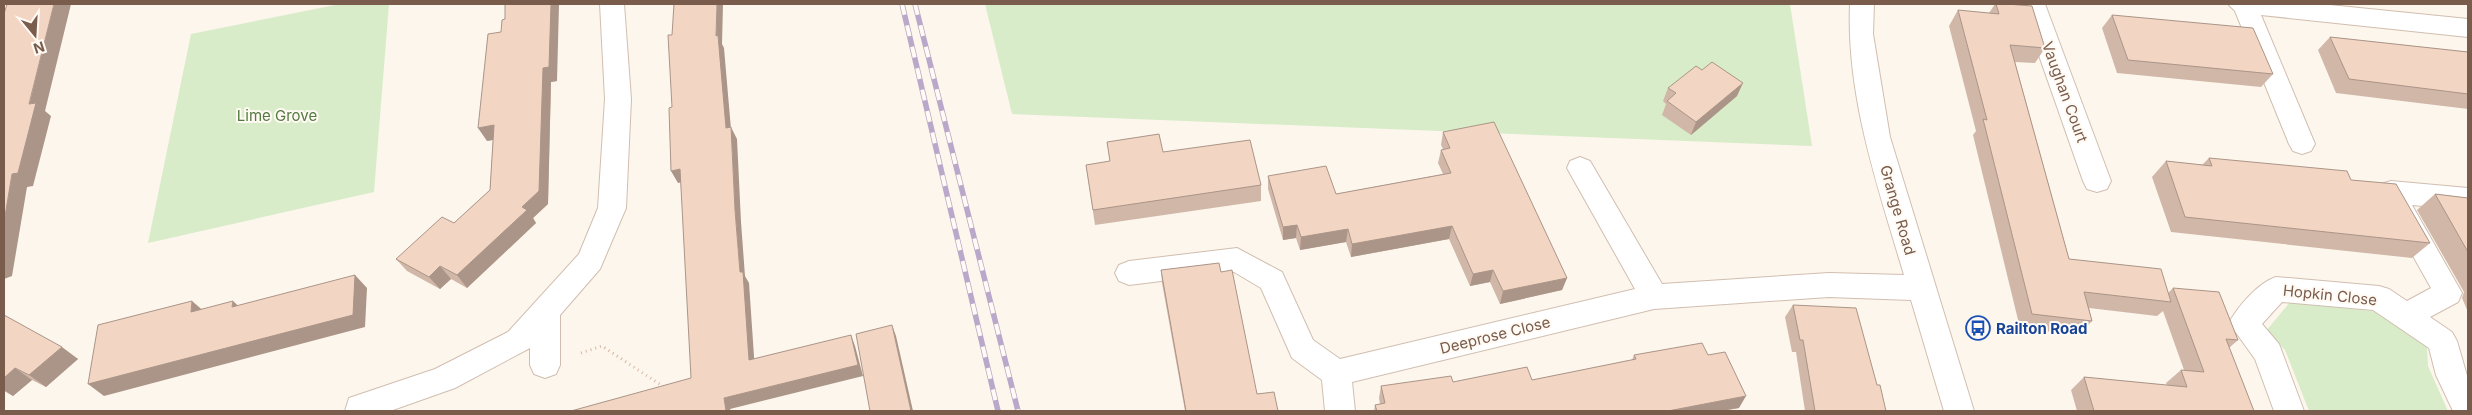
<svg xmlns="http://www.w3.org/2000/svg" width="2472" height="415" viewBox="0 0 2472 415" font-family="Inter,sans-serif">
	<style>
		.green { fill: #d8ecc9 }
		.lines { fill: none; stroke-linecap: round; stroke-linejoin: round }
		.minor-casing { stroke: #d1beb0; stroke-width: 2 }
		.path { stroke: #d9b8a5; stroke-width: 3; stroke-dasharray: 1 4; stroke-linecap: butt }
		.minor { fill: #fff; fill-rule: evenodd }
		.rail-casing { stroke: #b9a8c9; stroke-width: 5.5 }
		.rail { stroke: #fffaf3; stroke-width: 4; stroke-dasharray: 11; stroke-linecap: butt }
		.wall { fill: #d1b7a8 }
		.shaded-wall { fill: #aa9588 }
		.building { fill: #f3d5c3; stroke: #aa9588 }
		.labels { text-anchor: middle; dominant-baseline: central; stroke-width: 4; stroke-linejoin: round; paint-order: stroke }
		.street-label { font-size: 15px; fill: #7a5c4d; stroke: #fffaf3 }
		.park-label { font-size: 15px; fill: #537a41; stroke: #fffaf3 }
		.transit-label { font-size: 15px; font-weight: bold; fill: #164399; stroke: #fffaf3; text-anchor: start }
	</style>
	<rect width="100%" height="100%" fill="#fdf6ec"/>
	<path class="green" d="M340,4H389L374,192L148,243L191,34Z
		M985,4H1790L1812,146L1012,114Z
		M2290,302L2380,312L2427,347L2428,366L2448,411H2309L2285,350L2266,331Z"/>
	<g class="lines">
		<g class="minor-casing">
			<path id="minor" d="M600,4H624L631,99L626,208L600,269L560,315V365L556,374L545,378L534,374L530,365V348L455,388L390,411H345L349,398L435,369L508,332L579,254L598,208L605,99Z
				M1850,4H1874L1873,34L1890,137L1974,411H1944L1911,300L1829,297L1654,309L1352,382L1355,411H1325L1322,380L1292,358L1261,288L1234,272L1129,285L1119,281L1115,273L1119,265L1129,261L1237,248L1282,272L1313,340L1340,359L1635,289L1567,168L1570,161L1580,157L1590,161L1662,284L1829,273L1904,275C1878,187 1846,97 1850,4Z
				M2021,4H2045L2111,181L2107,189L2097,192L2087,189L2083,181Z
				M2228,4H2320L2468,19V37L2261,15L2315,144L2311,151L2302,154L2293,151L2289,144L2235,11Z
				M2391,181L2468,188V210L2412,205L2462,293L2458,302L2430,317L2452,332L2457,341L2468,379V411H2453L2436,375L2429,348L2373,310L2282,302L2262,324L2279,344L2304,411H2274L2255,359L2229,323C2238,306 2258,283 2276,277L2379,286L2389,289L2407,301L2431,288L2377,192L2381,184Z"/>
		</g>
		<path class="path" d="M581,353L602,346L664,387"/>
		<use href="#minor" class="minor"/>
		<g class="rail-casing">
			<path id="rail" d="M902,4L998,411
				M915,4L1018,411"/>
		</g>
		<use href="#rail" class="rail"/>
	</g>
	<path class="wall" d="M1995,4H2007L2045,48L2035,63L2015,62L2069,259L2168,293L2173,288L2238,340L2229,348L2254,411H2077L2071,390L2084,377L2167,385L2166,383L2181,370H2184L2163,311L2157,316L2089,308L2092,321L2079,335L2020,328L1973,135L1976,131L1949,26L1958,10L1989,13Z
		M2112,15L2273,74L2261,87L2117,73L2102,28Z
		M501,32L557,81L551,82L548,204L533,218L536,223L467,288L451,279L440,289L407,271L396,259L454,223L490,190L493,140L487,141Z
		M2330,37L2468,52V109L2336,93L2318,50Z
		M1668,88L1737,96L1691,135L1662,115L1666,104L1663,101Z
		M1443,132L1567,278L1562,290L1500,304L1490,282L1470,286L1449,239L1351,257L1346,242L1300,250L1296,238L1283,240L1268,189V176L1336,194L1443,174L1438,163L1441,150L1443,149L1441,145Z
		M1107,142L1163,152L1261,185V201L1095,225L1086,165L1110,162Z
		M2209,158L2351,180L2430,243L2412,258L2171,232L2152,177L2166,161L2202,165Z
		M2435,194L2468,198V312L2462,298L2464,292L2417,210Z
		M1161,270L1221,272L1257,394L1278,411H1185L1162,283Z
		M1793,305L1877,385L1886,411H1805L1796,352H1792L1785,317Z
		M4,315L78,359L46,387L32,380L13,396L4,391Z
		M1634,355H1708L1739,408L1721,411H1374L1375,405L1380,404L1379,398L1381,386L1453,382L1532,380L1632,360Z"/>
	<path class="shaded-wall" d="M54,4H71L45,111L51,116L33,186L27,187L12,276L4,279V222L12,174Z
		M551,4H559L557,81L551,82L548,204L533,218L536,223L467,288L457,275L522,207L543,68Z
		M717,4H723L722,44L724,48L732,141L726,128L716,36Z
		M1743,83L1737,96L1691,135L1696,122Z
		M494,125L503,138L487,141L478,128Z
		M731,127L737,139L741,222L745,276L749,283L755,371L749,360L740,272L735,210Z
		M680,169L687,181L678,183L671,171Z
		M1297,225L1296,238L1283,240V227Z
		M1452,226L1449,239L1351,257L1352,244Z
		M1348,229L1346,242L1300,250L1301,237Z
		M440,266L451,279L440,289L429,277Z
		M1493,270L1490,282L1470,286L1473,274Z
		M355,275L367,288L365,327L104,396L88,384Z
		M1567,278L1562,290L1500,304L1503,291Z
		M192,301L206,313L191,312Z
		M233,301L246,313L232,307Z
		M892,325L896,336L913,411H911Z
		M851,335L855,346L863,376L730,409L731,411H726L724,398Z
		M62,347L78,359L46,387L29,375Z
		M15,368L32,380L13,396L4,390V378Z
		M1746,396L1739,408L1721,411H1668Z"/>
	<path class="building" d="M7,4H54L29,104L36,103L18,173L12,174L4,222V14Z
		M505,4H551L549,67L543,68L539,191L522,207L527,210L457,275L440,266L429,277L396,259L442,217L454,223L490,190L494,125L478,128L488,34L501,32L502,20L505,19Z
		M674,4H717L716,36L718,35L726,128L731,127L735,210L740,272H743L749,360L851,335L858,365L724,398L726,411H571L691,378L680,169L671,171L669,108L672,107L668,35H672Z
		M1996,4H2007L2032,6L2045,48L2010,45L2069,259L2161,269L2171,302L2084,292L2092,321L2032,314L1983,119L1987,120L1958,10L1999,14Z
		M2112,15L2253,28L2273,74L2128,60Z
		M2330,37L2468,52V94L2349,79Z
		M1712,62L1743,83L1696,122L1667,101L1676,93L1668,88L1696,66L1702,70Z
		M1494,122L1567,278L1503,291L1493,270L1473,274L1452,226L1352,244L1348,229L1301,237L1297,225L1283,227L1268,176L1326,166L1336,194L1451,173L1441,150L1450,148L1443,132Z
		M1159,134L1163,152L1250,140L1261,185L1093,210L1086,165L1110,161L1107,142Z
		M2209,158L2347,171L2351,180L2396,184L2430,243L2185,217L2166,161L2212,166Z
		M2435,194L2468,198V252Z
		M1219,263L1221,272L1232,270L1257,394L1274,392L1278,411H1186L1161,270Z
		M355,275L353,315L88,384L98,325L192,301L191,312L233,301L232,307Z
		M2173,288L2219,292L2238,340L2226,339L2254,411H2094L2084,377L2187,387L2181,370L2204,372Z
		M1793,305L1856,308L1877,385H1880L1886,411H1815L1803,340H1800Z
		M4,315L62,347L29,375L15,368L4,378Z
		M892,325L911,411H870L856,334Z
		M1702,343L1708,355L1725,352L1746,396L1668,411H1377L1375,405L1385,403L1381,386L1451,376L1453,382L1527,367L1532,380L1636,359L1634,355Z"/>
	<defs>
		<g id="bus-ring" transform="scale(1.25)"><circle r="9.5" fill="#fffaf3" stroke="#1a4fb4" stroke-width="1.5"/><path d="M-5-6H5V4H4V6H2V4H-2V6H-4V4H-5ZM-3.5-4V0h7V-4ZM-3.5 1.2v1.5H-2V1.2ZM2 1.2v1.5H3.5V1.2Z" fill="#1a4fb4"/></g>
	</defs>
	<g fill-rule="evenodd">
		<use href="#bus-ring" x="1978" y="328"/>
	</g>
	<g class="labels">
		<g class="street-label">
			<text transform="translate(2065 92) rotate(70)">Vaughan Court</text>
			<text transform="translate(1898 210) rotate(74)">Grange Road</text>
			<text transform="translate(2330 295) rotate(6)">Hopkin Close</text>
			<text transform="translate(1495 335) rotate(-14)">Deeprose Close</text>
		</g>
		<g class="park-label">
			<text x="277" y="115">Lime Grove</text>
		</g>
		<g class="transit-label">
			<text x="1996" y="328">Railton Road</text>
		</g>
	</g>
	<rect width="2472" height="415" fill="none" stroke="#7a5c4d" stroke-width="10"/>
	<g transform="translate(35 35) rotate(162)" stroke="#fffaf3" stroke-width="4" paint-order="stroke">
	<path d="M0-4L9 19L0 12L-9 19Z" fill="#7a5c4d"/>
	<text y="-8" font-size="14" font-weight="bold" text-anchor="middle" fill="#7a5c4d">N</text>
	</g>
</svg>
